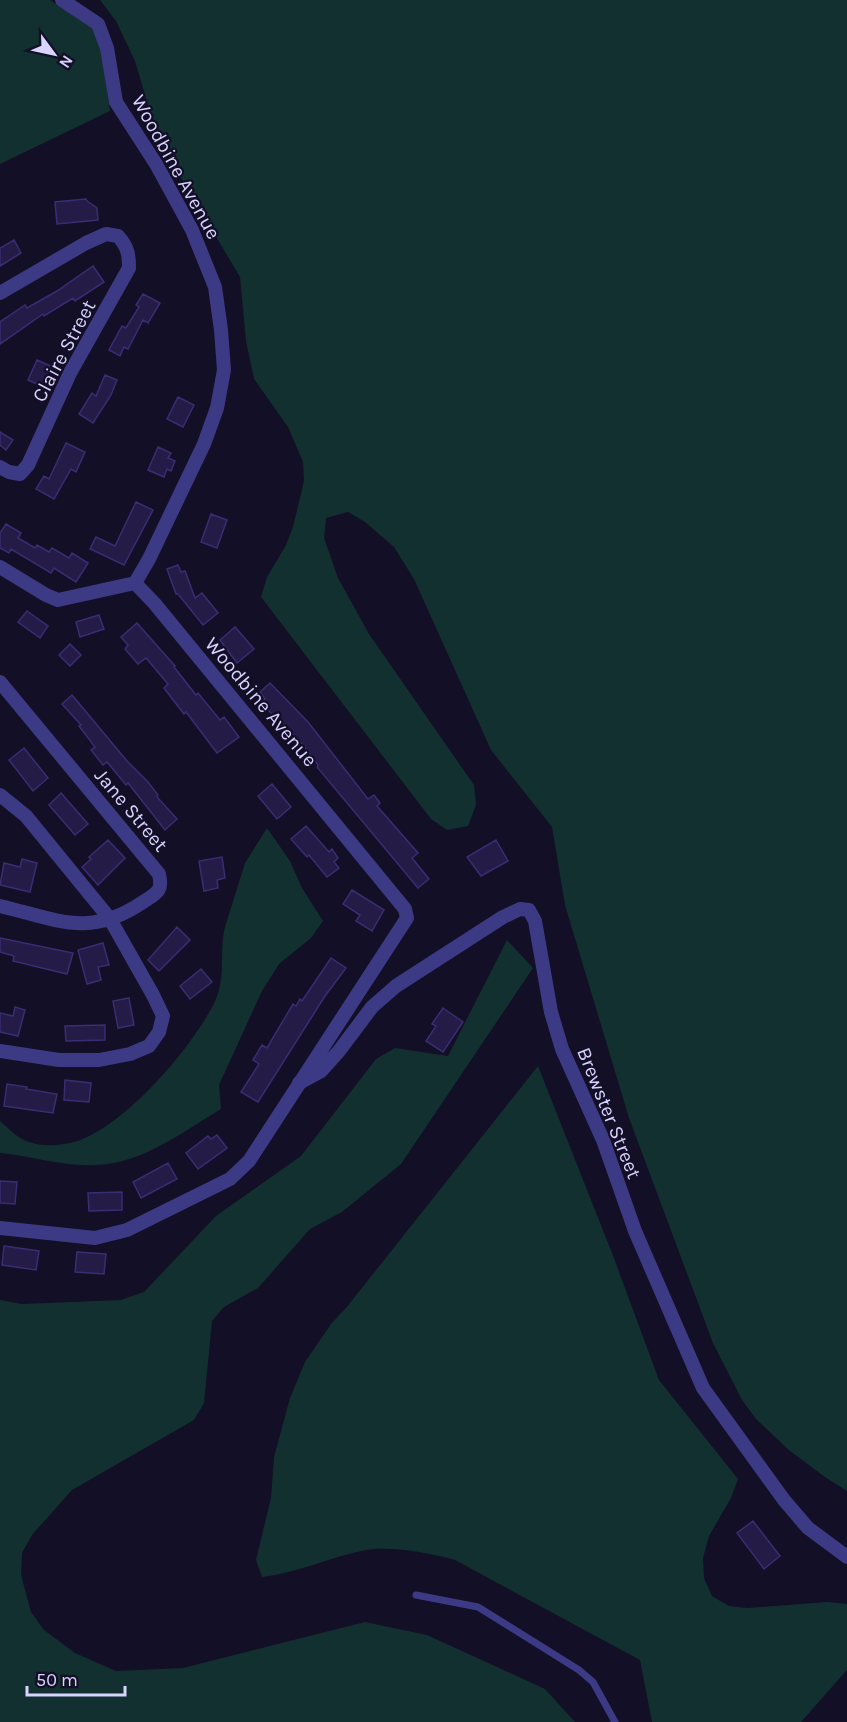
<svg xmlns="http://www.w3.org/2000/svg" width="847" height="1722" viewBox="0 0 847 1722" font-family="Karla,sans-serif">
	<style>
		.green { fill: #12302f }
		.building { fill: #241b47; stroke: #3b2d73; stroke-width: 1.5 }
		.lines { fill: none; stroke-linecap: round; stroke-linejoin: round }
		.service { stroke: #3d3a85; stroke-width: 7 }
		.minor { stroke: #3d3a85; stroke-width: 14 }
		.labels { text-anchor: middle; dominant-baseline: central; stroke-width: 4.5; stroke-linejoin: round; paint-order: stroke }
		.street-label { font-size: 20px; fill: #d9d4ff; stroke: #130f26 }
	</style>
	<rect width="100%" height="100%" fill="#130f26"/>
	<path class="green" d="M0,0H50L93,28L99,43L103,59L110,111L0,164Z
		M100,0H847V1491L825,1477L790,1451L756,1419L742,1400L713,1343L629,1118L565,905L552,827L491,750L414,579L394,547L365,522L348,512L326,518L324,538L338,578L369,634L474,785L476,805L468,826L447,830L431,819L261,597L267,577L286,545L293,527L304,481L303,462L288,427L254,379L246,341L240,277L158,139L135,61L116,21Z
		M267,828L290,861L302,888L323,921L311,938L279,964L262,991L219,1085L221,1109C183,1132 141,1164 96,1165C64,1167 32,1156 0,1153V1121C9,1129 17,1138 29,1142C47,1148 71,1145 87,1137C132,1117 196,1043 216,999C226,976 219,950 225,927L245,863Z
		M507,940L533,968L401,1164L342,1212L310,1229L258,1288L224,1307L212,1321L204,1403L194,1420L72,1490L32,1535L22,1553L21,1575L31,1612L44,1630L75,1653L116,1671L183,1668L365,1622L427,1635L545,1689L575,1722H0V1300L22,1304L121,1300L144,1292L216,1216L301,1156L376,1059L395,1048L448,1056Z
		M538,1066L612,1253L659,1380L738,1479L731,1498L709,1536L703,1558L704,1578L712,1596L729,1606L747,1608L827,1602L847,1604V1670L801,1722H652L640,1660L455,1560C429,1553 393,1546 366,1550C330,1557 298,1573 262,1577L256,1560L271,1498L274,1457L290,1398L305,1362L331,1324L346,1308Z"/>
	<path class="building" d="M86,199L87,201L97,208L98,220L57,224L55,202Z
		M14,240L21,253L0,266V248Z
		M93,266L104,282L75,301L73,298L44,316L43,314L0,344V322L25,305L27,308L57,291Z
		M143,294L160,303L148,323L143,320L128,349L124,347L120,356L109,350L122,326L126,328L139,307L136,305Z
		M37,360L53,367L44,387L28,380Z
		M105,375L117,380L111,395L93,423L79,414L92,393L96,396Z
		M178,397L194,405L183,427L167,419Z
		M0,432L13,440L6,450L0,445Z
		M66,443L85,452L76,472L71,469L54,499L36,489L44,476L49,479Z
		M158,447L171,453L168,458L175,461L171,471L167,469L164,477L148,470Z
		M136,502L153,510L124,565L90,549L96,537L115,546Z
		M211,514L227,520L217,548L201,542Z
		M6,524L21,533L18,538L35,548L37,545L49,552L52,548L69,558L72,553L88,563L76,582L54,568L51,573L11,549L9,553L0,548V533Z
		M178,565L181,572L185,571L195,598L202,593L218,613L203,625L178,594H176L167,569Z
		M27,611L48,626L40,638L18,622Z
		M99,615L104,629L80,637L76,622Z
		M137,623L175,666L174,667L196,695L198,693L220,720L224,717L239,737L217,753L186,712L184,714L164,688L168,684L146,658L138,664L125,649L128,645L121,637Z
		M235,627L254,649L237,663L220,640Z
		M70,644L81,655L70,666L59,655Z
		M270,683L308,722L368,799L374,795L380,803L377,806L418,853L412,858L429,879L418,888L317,767L318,765L307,750L289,729L288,730L274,714L273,715L261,703L265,699L260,692Z
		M72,695L127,761L148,782L158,795L157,797L177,819L165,830L128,783L126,785L107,762L103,765L91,750L95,747L79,726L81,725L62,704Z
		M24,748L48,778L33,791L9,760Z
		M272,784L291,807L277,819L258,796Z
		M61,793L88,824L75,835L49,805Z
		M306,826L329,852L332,849L338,858L334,862L339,868L327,877L309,855L307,857L291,839Z
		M108,840L125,858L98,885L82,867L91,859L89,857Z
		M496,840L508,861L481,876L467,857Z
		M222,857L225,878L217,880L218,888L204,891L199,861Z
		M22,859L37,863L30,892L0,885L4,863L20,867Z
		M352,890L384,910L372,931L356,921L360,915L343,904Z
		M177,927L190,940L159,971L148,960Z
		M0,938L73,953L67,974L13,961L14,956L0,952Z
		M103,943L109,965L98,967L101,980L87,984L78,950Z
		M331,958L346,968L325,996L258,1102L241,1092L259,1064L253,1060L262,1045L267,1048L293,1004L296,1006L300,999L302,1001Z
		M201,969L212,982L190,999L180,986Z
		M129,998L134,1025L118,1028L113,1001Z
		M15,1007L25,1010L18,1036L0,1032V1013L13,1016Z
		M443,1008L463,1022L443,1052L426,1041L436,1026L432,1024Z
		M105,1025V1040L66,1041L65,1026Z
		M65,1080L91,1083L89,1102L64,1100Z
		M7,1084L27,1087L26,1089L57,1094L53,1113L4,1106Z
		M217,1135L227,1148L198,1169L186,1153L208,1136L211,1139Z
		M168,1163L177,1179L141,1198L133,1182Z
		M0,1181L17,1182L15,1204L0,1203Z
		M122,1192V1210L89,1211L88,1193Z
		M4,1246L39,1251L36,1270L2,1265Z
		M77,1252L106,1254L104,1274L75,1272Z
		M753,1521L780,1556L764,1569L737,1533Z"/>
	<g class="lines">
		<path class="service" d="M416,1595L478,1607L579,1670L593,1682L615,1722"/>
		<path class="minor" d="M62,0L98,24L107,48L116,102L156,164L192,230L215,287L221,330L224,370L217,408L204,444L149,559L135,583
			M0,293L86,243L106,234L118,236C128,247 129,255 129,268L70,373L28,465L20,474L9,472L0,467
			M0,567L46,595L58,600L135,583
			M0,682L159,874C163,891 157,893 143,902C89,939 56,919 0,906
			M0,795L26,816L110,919L153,995L163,1016L159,1032L149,1046L130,1054L99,1060H59L0,1051
			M299,1083L321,1071L339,1051L372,1007L396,986L503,917L520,909L529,910L535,921L551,1012L562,1049L603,1140L635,1231L703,1388L784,1500L808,1528L847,1557
			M0,1228L95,1238L127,1230L230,1179L249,1161L407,918L405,909L155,604L135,583"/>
	</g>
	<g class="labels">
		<g class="street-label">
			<text transform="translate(176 167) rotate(61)">Woodbine Avenue</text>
			<text transform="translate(64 351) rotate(-62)">Claire Street</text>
			<text transform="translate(261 702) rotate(50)">Woodbine Avenue</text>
			<text transform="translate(131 810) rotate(50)">Jane Street</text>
			<text transform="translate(609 1113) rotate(68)">Brewster Street</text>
		</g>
	</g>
	<g transform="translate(54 54) rotate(123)" stroke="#130f26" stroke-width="4.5" paint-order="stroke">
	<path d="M0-4.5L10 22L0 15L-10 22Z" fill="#d9d4ff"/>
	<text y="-9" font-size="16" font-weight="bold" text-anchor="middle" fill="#d9d4ff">N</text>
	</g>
	<path d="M27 1686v9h98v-9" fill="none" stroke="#d9d4ff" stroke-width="3"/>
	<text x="36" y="1686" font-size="18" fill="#d9d4ff" stroke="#130f26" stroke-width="4.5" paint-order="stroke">50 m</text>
</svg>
